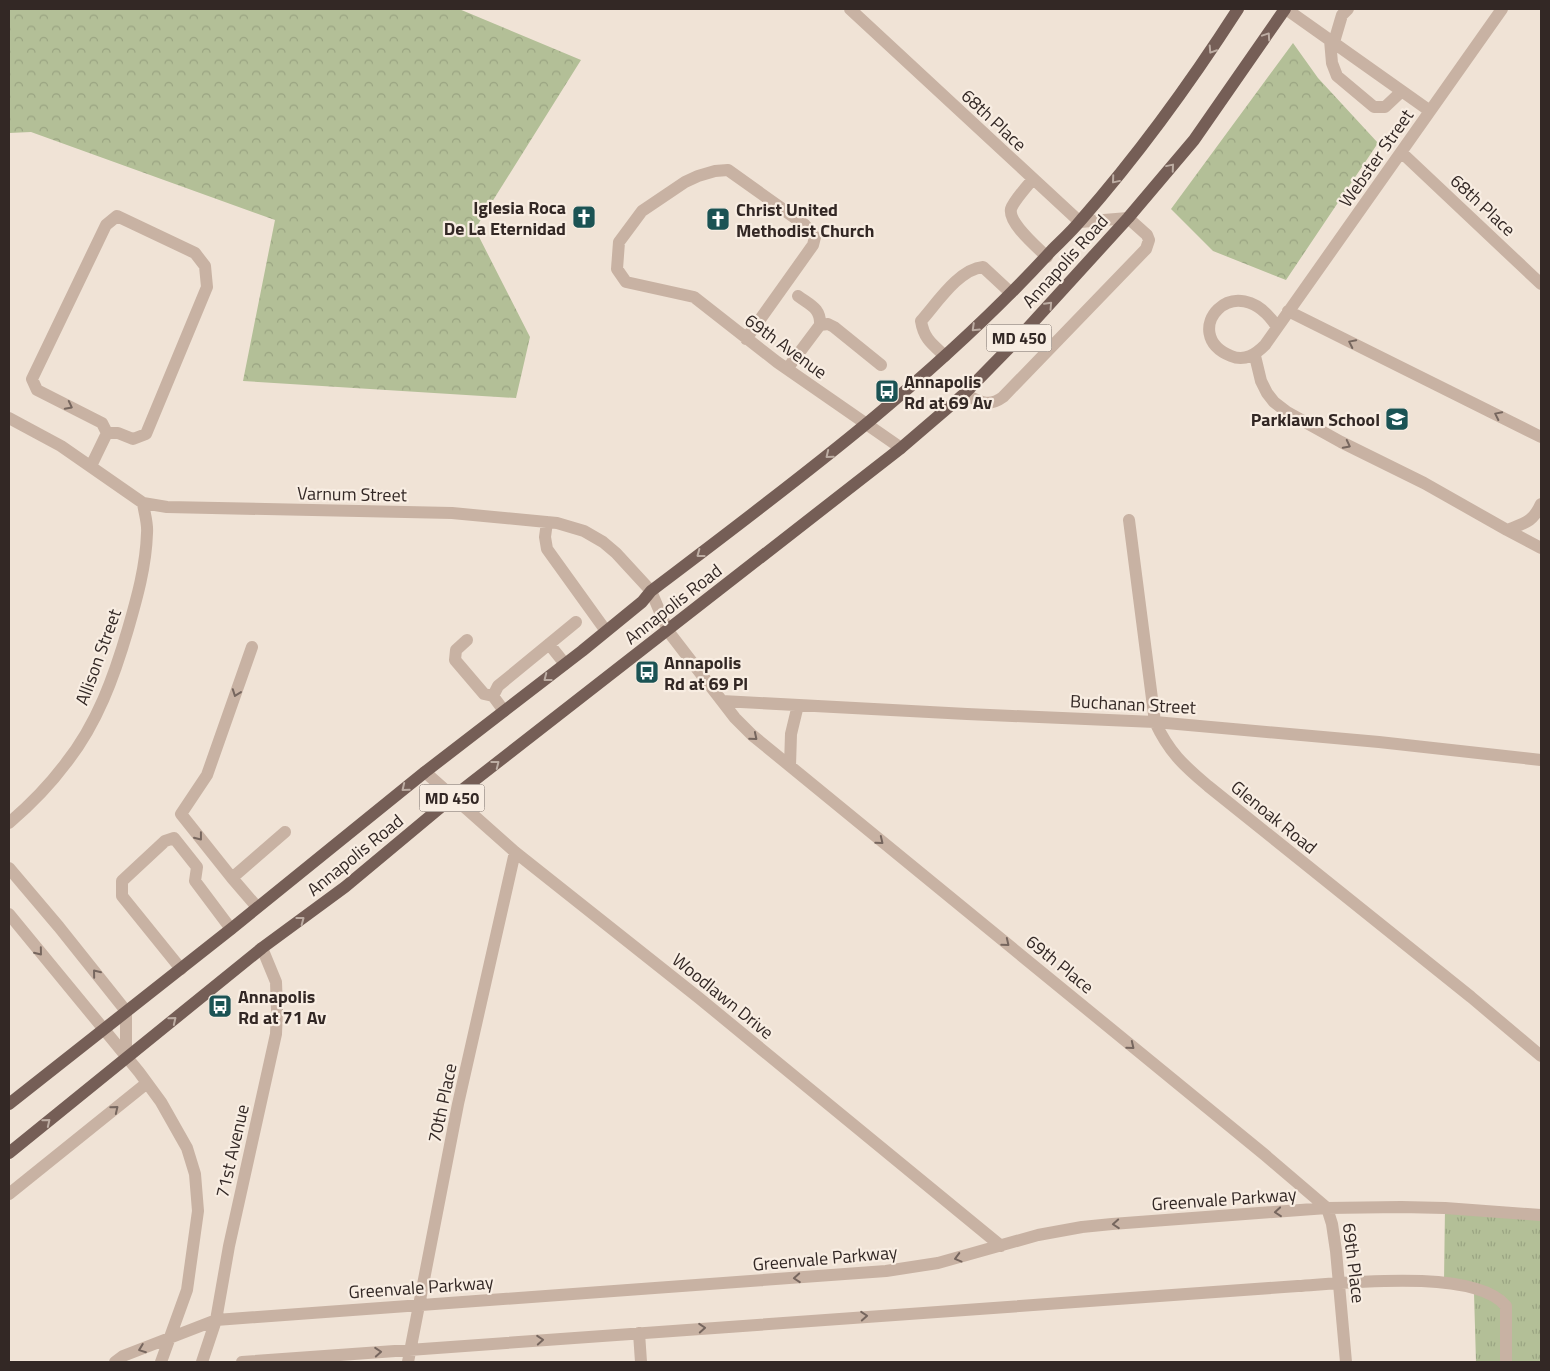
<svg xmlns="http://www.w3.org/2000/svg" width="1550" height="1371" viewBox="0 0 1550 1371" font-family="'Titillium Web',sans-serif">
	<style>
		.grass { fill: url(#grass-tufts) }
		.forest { fill: url(#forest-crowns) }
		.lines { fill: none; stroke-linecap: round; stroke-linejoin: round }
		.minor { stroke: #c8b2a3; stroke-width: 12 }
		.major { stroke: #755e56; stroke-width: 12 }
		.oneway { stroke: #bdada3 }
		.oneway2 { stroke: #76665e }
		.labels { text-anchor: middle; dominant-baseline: central; stroke-width: 4.5; stroke-linejoin: round; paint-order: stroke }
		.shield { fill: #f8ede2; stroke: #6e635e; stroke-width: 1 }
		.shield-label { font-size: 16px; font-weight: bold; fill: #332825 }
		.street-label { font-size: 18px; fill: #332825; stroke: #f8ede2 }
		.poi-label { font-size: 18px; font-weight: bold; fill: #332825; stroke: #f8ede2; text-anchor: start }
	</style>
	<defs>
		<pattern id="grass-tufts" width="24" height="20" patternUnits="userSpaceOnUse" patternTransform="scale(1.25)"><rect width="24" height="20" fill="#b3bf97"/><path d="M3 7l-1-3M5 7V3M7 7l1-3M15 17l-1-3M17 17v-4M19 17l1-3" fill="none" stroke="#9aa482"/></pattern>
		<pattern id="forest-crowns" width="20" height="18" patternUnits="userSpaceOnUse" patternTransform="scale(1.25)"><rect width="20" height="18" fill="#b3bf97"/><path d="M2 6a3 3 0 1 1 6 0M12 15a3 3 0 1 1 6 0" fill="none" stroke="#9aa482"/></pattern>
	</defs>
	<rect width="100%" height="100%" fill="#f0e3d6"/>
	<path class="grass" d="M1445,1208L1541,1215V1362H1476L1474,1293L1444,1282Z"/>
	<path class="forest" d="M9,9H459L581,60L475,229L530,337L516,398L243,381L275,220L31,132L9,133Z
		M1293,43L1318,78L1378,143L1286,280L1213,251L1171,209Z"/>
	<g class="lines">
		<path class="minor" d="M850,9L1080,222L1128,218L1147,235L1149,240L1146,249L1003,397C988,408 979,401 964,394
			M1286,9L1430,111
			M1330,40L1332,63L1337,76L1374,107H1385L1402,91
			M1334,42L1342,15L1348,9
			M1401,152L1541,284
			M1033,179C1027,186 1013,202 1011,209C1008,223 1037,247 1047,257
			M798,296C810,305 821,308 820,325
			M1288,311L1541,437
			M1277,327C1235,263 1177,334 1231,356C1245,362 1256,354 1265,345L1502,9
			M746,339L813,245L815,237L805,225L728,170L715,171L698,176L685,182L642,211L619,242L617,269L626,282L694,297L777,362L901,448
			M945,356C932,344 924,339 921,321C937,303 959,269 983,267L1011,293
			M1255,356L1261,381L1267,393L1274,402L1287,412L1341,442L1424,483L1507,530C1525,523 1533,522 1541,504
			M787,369L820,325L828,324L834,327L881,365
			M9,418L61,446L143,503L167,507L452,513L557,523L584,531L603,542L616,553L651,591L668,631L735,718L752,735L1265,1155L1327,1208L1332,1224L1336,1251L1346,1362
			M91,466L107,433H118L133,439L146,434L207,287L205,266L195,253L117,216L106,225L32,379L37,390L102,423L107,433
			M1129,520L1155,722C1169,752 1183,765 1208,786L1471,997L1541,1056
			M547,522L545,537L547,549L606,631
			M1507,530L1541,548
			M467,640L456,650L455,660L484,694L493,696
			M549,644L565,664
			M252,647L207,775L181,814L232,878L257,907
			M722,701L967,714L1155,722L1379,742L1541,760
			M504,711L493,696L498,686L576,622
			M790,766L791,734L798,705
			M425,772L515,852L699,998L1001,1246
			M9,823C30,805 49,786 66,763C97,724 114,677 128,629C137,598 146,566 147,533C148,523 144,512 143,503
			M9,868L59,927L126,1011V1057
			M232,878L285,832
			M9,914L139,1072L161,1102L187,1148L195,1174L198,1211L187,1290L161,1362
			M181,969L122,896V881L165,841L174,838L197,867L195,881L231,929
			M9,1194L147,1083
			M639,1333L641,1362
			M115,1362L123,1356L216,1320L886,1271L938,1263L1038,1235L1082,1227L1112,1224L1327,1208L1401,1207L1445,1208L1541,1215
			M202,1362L216,1320L229,1246L276,1034L277,1010L276,982L262,948
			M242,1362L1298,1286C1345,1283 1475,1268 1506,1306V1362
			M408,1362L458,1104L515,852"/>
		<path class="major" d="M9,1104L231,929L425,772L582,651L642,602L651,591C791,485 933,380 1052,250C1062,240 1072,231 1081,220C1139,154 1191,82 1238,9
			M9,1153L262,948L345,887L453,797L901,448L964,394L1015,342L1128,218L1194,140L1285,9"/>
	</g>
	<defs><path id="oneway-chevron" d="M-2-3.5L2.5 0L-2 3.5" fill="none" stroke-width="1.6" stroke-linecap="round" stroke-linejoin="round" transform="scale(1.25)"/></defs>
	<g class="oneway">
		<use href="#oneway-chevron" transform="translate(1267 36) rotate(-56)"/>
		<use href="#oneway-chevron" transform="translate(1212 50) rotate(123)"/>
		<use href="#oneway-chevron" transform="translate(1171 167) rotate(-50)"/>
		<use href="#oneway-chevron" transform="translate(1115 180) rotate(130)"/>
		<use href="#oneway-chevron" transform="translate(1049 305) rotate(-47)"/>
		<use href="#oneway-chevron" transform="translate(975 328) rotate(136)"/>
		<use href="#oneway-chevron" transform="translate(829 455) rotate(141)"/>
		<use href="#oneway-chevron" transform="translate(700 554) rotate(143)"/>
		<use href="#oneway-chevron" transform="translate(547 678) rotate(142)"/>
		<use href="#oneway-chevron" transform="translate(496 764) rotate(-38)"/>
		<use href="#oneway-chevron" transform="translate(405 788) rotate(141)"/>
		<use href="#oneway-chevron" transform="translate(301 920) rotate(-37)"/>
		<use href="#oneway-chevron" transform="translate(173 1020) rotate(-39)"/>
		<use href="#oneway-chevron" transform="translate(47 1122) rotate(-39)"/>
	</g>
	<g class="oneway2">
		<use href="#oneway-chevron" transform="translate(1352 343) rotate(-154)"/>
		<use href="#oneway-chevron" transform="translate(69 406) rotate(27)"/>
		<use href="#oneway-chevron" transform="translate(1498 415) rotate(-154)"/>
		<use href="#oneway-chevron" transform="translate(1347 445) rotate(27)"/>
		<use href="#oneway-chevron" transform="translate(236 693) rotate(110)"/>
		<use href="#oneway-chevron" transform="translate(754 737) rotate(40)"/>
		<use href="#oneway-chevron" transform="translate(199 837) rotate(52)"/>
		<use href="#oneway-chevron" transform="translate(880 841) rotate(39)"/>
		<use href="#oneway-chevron" transform="translate(1006 943) rotate(39)"/>
		<use href="#oneway-chevron" transform="translate(39 952) rotate(51)"/>
		<use href="#oneway-chevron" transform="translate(96 973) rotate(-129)"/>
		<use href="#oneway-chevron" transform="translate(1131 1046) rotate(39)"/>
		<use href="#oneway-chevron" transform="translate(115 1109) rotate(-39)"/>
		<use href="#oneway-chevron" transform="translate(1278 1212) rotate(175)"/>
		<use href="#oneway-chevron" transform="translate(1116 1224) rotate(176)"/>
		<use href="#oneway-chevron" transform="translate(958 1258) rotate(165)"/>
		<use href="#oneway-chevron" transform="translate(797 1278) rotate(176)"/>
		<use href="#oneway-chevron" transform="translate(864 1316) rotate(-4)"/>
		<use href="#oneway-chevron" transform="translate(702 1328) rotate(-4)"/>
		<use href="#oneway-chevron" transform="translate(540 1340) rotate(-4)"/>
		<use href="#oneway-chevron" transform="translate(142 1349) rotate(159)"/>
		<use href="#oneway-chevron" transform="translate(378 1352) rotate(-4)"/>
	</g>
	<defs>
		<g id="church-square" transform="scale(1.25)"><rect x="-9" y="-9" width="18" height="18" rx="4" fill="#1b5354" stroke="#f8ede2"/><path d="M-1.2-6h2.4v3.5h3.3v2.4h-3.3V6h-2.4V-.1h-3.3v-2.4h3.3Z" fill="#fff"/></g>
		<g id="bus-square" transform="scale(1.25)"><rect x="-9" y="-9" width="18" height="18" rx="4" fill="#1b5354" stroke="#f8ede2"/><path d="M-5-6H5V4H4V6H2V4H-2V6H-4V4H-5ZM-3.5-4V0h7V-4ZM-3.5 1.2v1.5H-2V1.2ZM2 1.2v1.5H3.5V1.2Z" fill="#fff"/></g>
		<g id="school-square" transform="scale(1.25)"><rect x="-9" y="-9" width="18" height="18" rx="4" fill="#1b5354" stroke="#f8ede2"/><path d="M0-5L7-2L0 1L-7-2ZM-4 1L0 2.5L4 1V4Q0 6-4 4Z" fill="#fff"/></g>
	</defs>
	<g fill-rule="evenodd">
		<use href="#church-square" x="584" y="217"/>
		<use href="#church-square" x="718" y="219"/>
		<use href="#bus-square" x="887" y="391"/>
		<use href="#school-square" x="1397" y="419"/>
		<use href="#bus-square" x="647" y="672"/>
		<use href="#bus-square" x="220" y="1006"/>
	</g>
	<g class="labels">
		<g class="shield">
			<rect x="986.5" y="324.5" width="65" height="27" rx="4"/>
			<rect x="419.5" y="784.5" width="65" height="27" rx="4"/>
		</g>
		<g class="shield-label">
			<text x="1019" y="338">MD 450</text>
			<text x="452" y="798">MD 450</text>
		</g>
		<g class="street-label">
			<text transform="translate(994 120) rotate(43)">68th Place</text>
			<text transform="translate(1376 158) rotate(-55)">Webster Street</text>
			<text transform="translate(1483 205) rotate(43)">68th Place</text>
			<text transform="translate(1065 261) rotate(-48)">Annapolis Road</text>
			<text transform="translate(786 346) rotate(36)">69th Avenue</text>
			<text transform="translate(352 494) rotate(1)">Varnum Street</text>
			<text transform="translate(673 604) rotate(-38)">Annapolis Road</text>
			<text transform="translate(98 657) rotate(-70)">Allison Street</text>
			<text transform="translate(1133 704) rotate(3)">Buchanan Street</text>
			<text transform="translate(1274 817) rotate(39)">Glenoak Road</text>
			<text transform="translate(355 855) rotate(-39)">Annapolis Road</text>
			<text transform="translate(1060 964) rotate(39)">69th Place</text>
			<text transform="translate(723 996) rotate(39)">Woodlawn Drive</text>
			<text transform="translate(442 1103) rotate(-78)">70th Place</text>
			<text transform="translate(232 1151) rotate(-77)">71st Avenue</text>
			<text transform="translate(1224 1199) rotate(-4)">Greenvale Parkway</text>
			<text transform="translate(825 1258) rotate(-5)">Greenvale Parkway</text>
			<text transform="translate(1354 1263) rotate(83)">69th Place</text>
			<text transform="translate(421 1287) rotate(-4)">Greenvale Parkway</text>
		</g>
		<g class="poi-label">
			<text x="566" y="207" text-anchor="end">Iglesia Roca<tspan x="566" dy="21">De La Eternidad</tspan></text>
			<text x="736" y="209">Christ United<tspan x="736" dy="21">Methodist Church</tspan></text>
			<text x="904" y="381">Annapolis<tspan x="904" dy="21">Rd at 69 Av</tspan></text>
			<text x="1380" y="419" text-anchor="end">Parklawn School</text>
			<text x="664" y="662">Annapolis<tspan x="664" dy="21">Rd at 69 Pl</tspan></text>
			<text x="238" y="996">Annapolis<tspan x="238" dy="21">Rd at 71 Av</tspan></text>
		</g>
	</g>
	<rect width="1550" height="1371" fill="none" stroke="#332825" stroke-width="20"/>
</svg>
